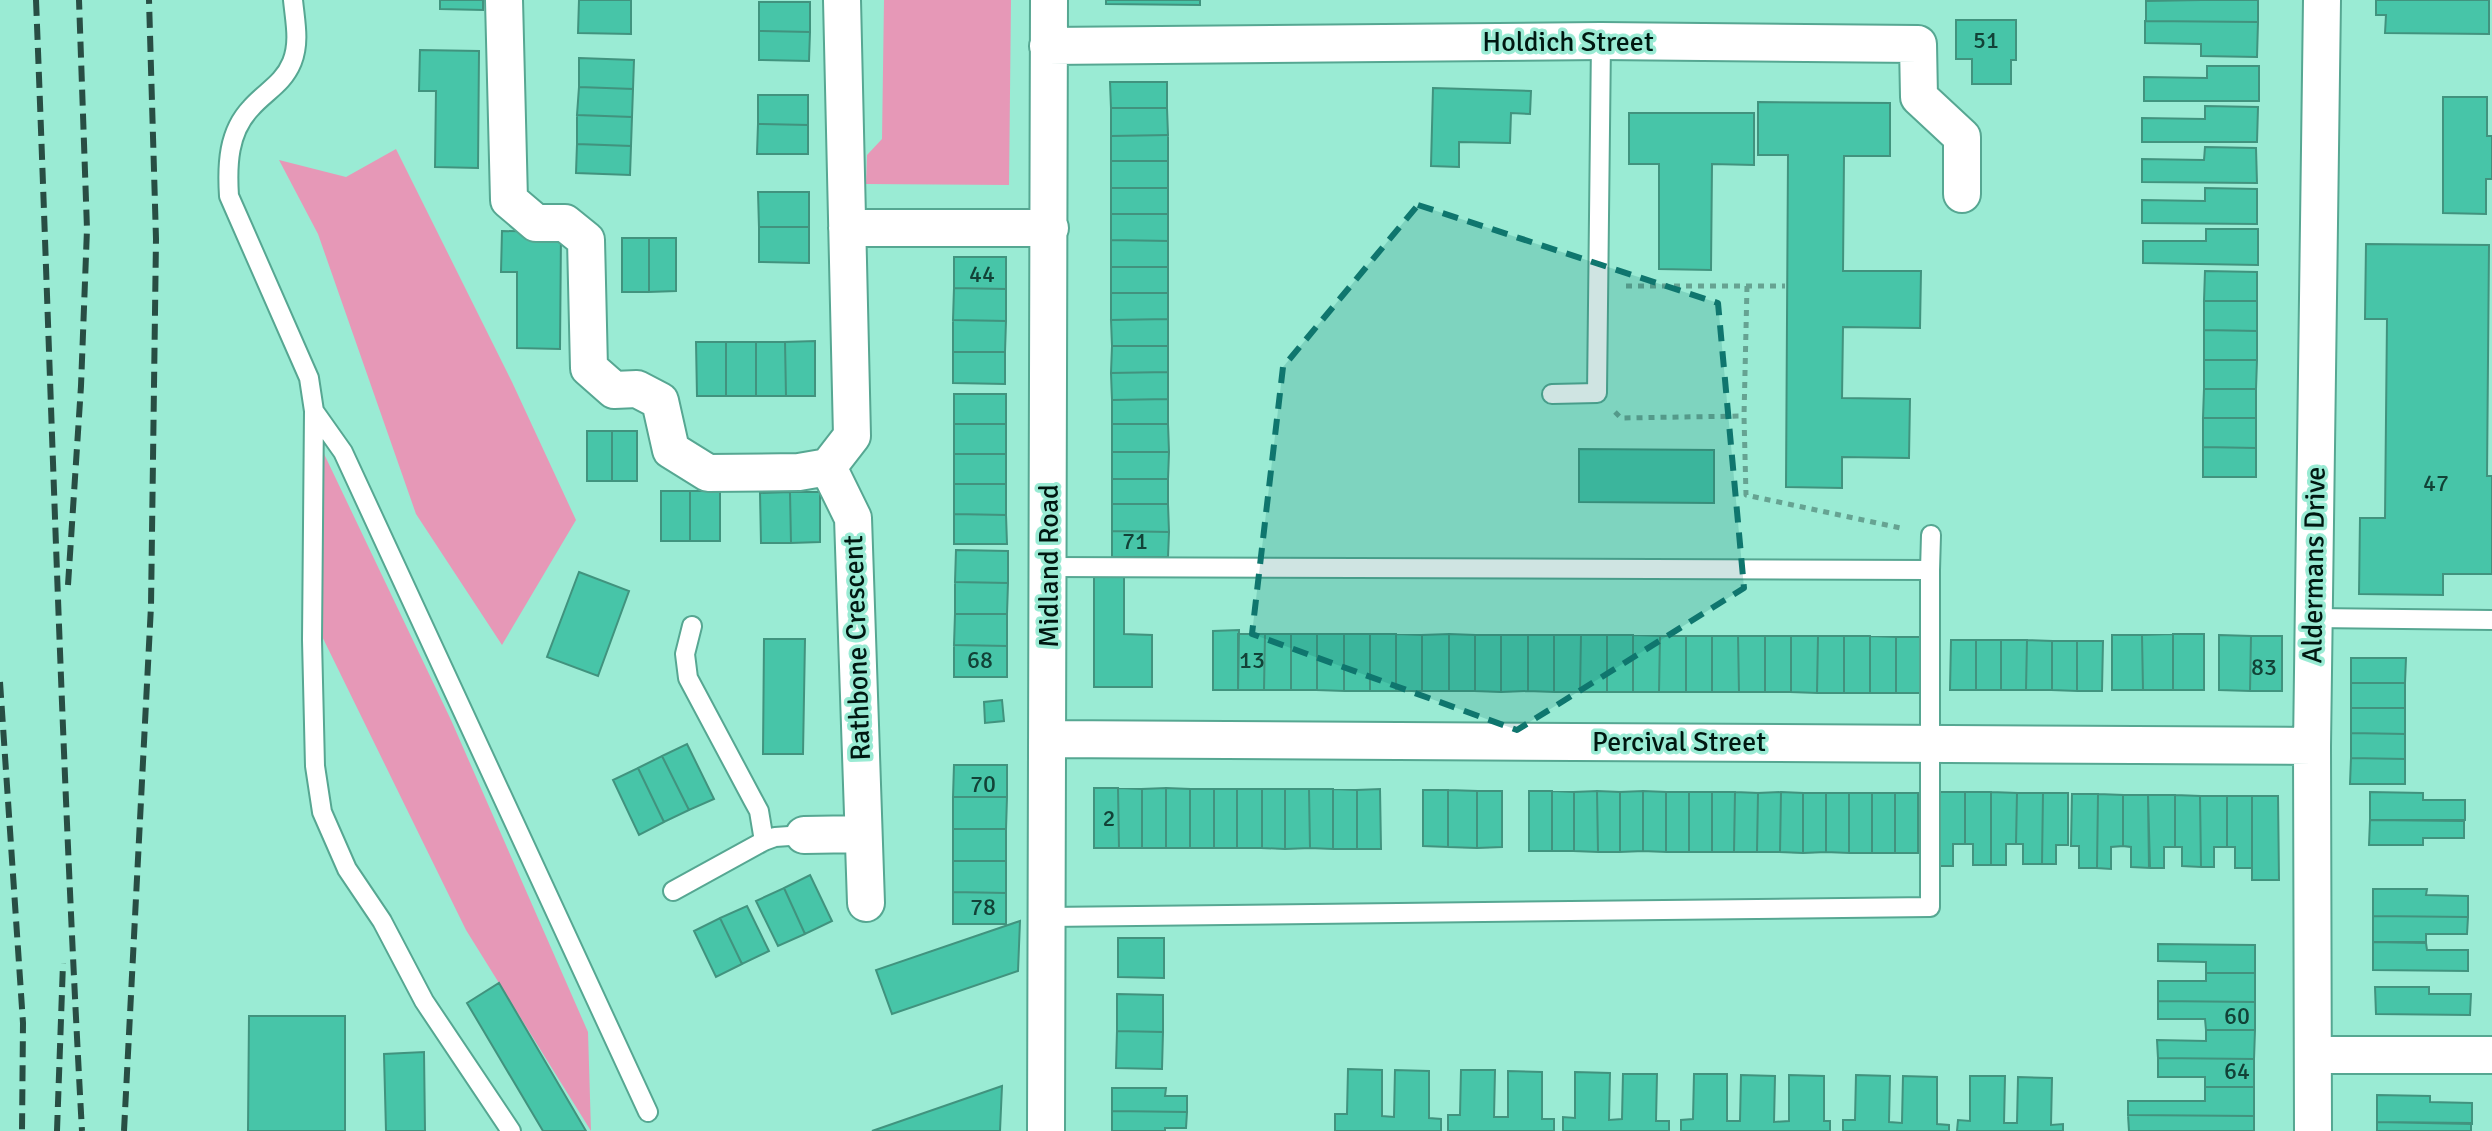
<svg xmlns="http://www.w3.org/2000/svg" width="2492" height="1131" viewBox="0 0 2492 1131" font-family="Signika,sans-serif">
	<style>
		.green { fill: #e698b7 }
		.building { fill: #47c5a8; stroke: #41937e; stroke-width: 2 }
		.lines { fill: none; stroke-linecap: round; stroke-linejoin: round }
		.lane-casing { stroke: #56a792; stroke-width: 22 }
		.street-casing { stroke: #56a792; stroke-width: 40 }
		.path { stroke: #66a392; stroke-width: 5; stroke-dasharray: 6 6; stroke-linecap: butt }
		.lane { stroke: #fff; stroke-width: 18 }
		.street { stroke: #fff; stroke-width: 36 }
		.rail { stroke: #284e44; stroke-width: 6; stroke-dasharray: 16 8; stroke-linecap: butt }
		.marked { fill: #0f766e; fill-opacity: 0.2; stroke: #0f766e; stroke-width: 6; stroke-dasharray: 16 10; stroke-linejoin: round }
		.labels { text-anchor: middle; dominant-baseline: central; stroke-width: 7; stroke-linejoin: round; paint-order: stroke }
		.number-label { font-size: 24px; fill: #124237 }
		.street-label { font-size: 28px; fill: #001711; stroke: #9aebd4 }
	</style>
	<rect width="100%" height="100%" fill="#9aebd4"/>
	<path class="green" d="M884,0H1011L1009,185L866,184L867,155L882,139Z
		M396,149L512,382L576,520L502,645L416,514L318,234L279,160L346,177Z
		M316,437L451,720L588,1032L591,1131L466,930L314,620Z"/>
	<path class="building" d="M440,0H483V10L440,9Z
		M579,0H631V34L578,33Z
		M1106,0H1200V5L1106,4Z
		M2202,0H2258V22L2146,21V1Z
		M2376,0H2489V34L2385,33L2386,15H2376Z
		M759,2H810V32L759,31Z
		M1956,20H2016V60H2011V84H1972V59H1956Z
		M2145,21L2258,22L2257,57L2201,56V44L2145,43Z
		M759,31L810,32L809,61L759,60Z
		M420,50L479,51L478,168L435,167L436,91H419Z
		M579,58L634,60L633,89L579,87Z
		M2207,66H2259V101H2144V77L2207,78Z
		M1110,82H1167V108H1111Z
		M579,87L633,89L632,117L577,115Z
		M1433,88L1531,91L1530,114L1511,113L1510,143L1459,142V167L1431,166Z
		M758,95H808V125L758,124Z
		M2443,97H2487V136H2492V179H2486V214L2443,213Z
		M1758,102L1890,103V156H1844L1843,271H1921L1920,328L1843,327L1842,398L1910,399L1909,458L1842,457V488L1786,487L1788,155H1758Z
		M2205,106L2258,107L2257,142H2142V118L2205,119Z
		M1111,108H1167L1168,135L1111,136Z
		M1629,113H1754V165L1712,164L1711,270L1659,269V164H1629Z
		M577,115L632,117L631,146L577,144Z
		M758,124L808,125V154H757Z
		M1168,135V161H1111V136Z
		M577,144L631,146L630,175L576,173Z
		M2205,147L2256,148L2257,183L2142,182V159L2204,160Z
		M1111,161H1168V188H1111Z
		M1111,188H1168V214H1111Z
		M2205,188L2257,189V224L2142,223V200L2205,201Z
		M758,192H809V227H759Z
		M1111,214H1168V241L1111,240Z
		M759,227H809V263L759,262Z
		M2206,229H2258V265L2143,263V241H2206Z
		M502,231L561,232L560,349L517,348V272H501Z
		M622,238H649V292H622Z
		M649,238H676V291L649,292Z
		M1111,240L1168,241V267H1111Z
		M2366,244L2489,245L2487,476H2492V574H2443V595L2359,594L2360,518H2385L2387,319H2365Z
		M954,257H1006V289L954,288Z
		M1111,267H1168V293H1111Z
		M2205,271L2257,272V301H2204Z
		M954,288L1006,289V321L953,320Z
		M1111,293H1168V319L1111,320Z
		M2204,301H2257V331L2204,330Z
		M1168,319V346H1112L1111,320Z
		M953,320L1006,321L1005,352H953Z
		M2204,330L2257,331V360H2204Z
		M815,341V396H786L785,342Z
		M696,342H726V396H697Z
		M726,342H756V396H726Z
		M756,342H785L786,396H756Z
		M1112,346H1168V372L1111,373Z
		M953,352H1005V384L953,383Z
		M2204,360H2257L2256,389H2204Z
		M1168,372V399L1112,400L1111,373Z
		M2204,389H2256V418H2203Z
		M954,394H1006V424H954Z
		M1168,399V424H1112V400Z
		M2203,418H2256V448L2203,447Z
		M954,424H1006V454H954Z
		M1112,424H1168L1169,452H1112Z
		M587,431H612V481H587Z
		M612,431H637V481H612Z
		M2203,447L2256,448V477H2203Z
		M1579,449L1714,450V503L1579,502Z
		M1112,452H1169L1168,479H1112Z
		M954,454H1006V484H954Z
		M1112,479H1168V504H1112Z
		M954,484H1006V515L954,514Z
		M661,491H690V541H661Z
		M690,491H720V541H690Z
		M790,492L791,543H761L760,493Z
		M790,492H820V542L791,543Z
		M1112,504H1168L1169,532L1112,531Z
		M954,514L1006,515L1007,544H954Z
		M1112,531L1169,532L1168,557H1112Z
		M956,550L1008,551V583L955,582Z
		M579,572L629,591L598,676L547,657Z
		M1124,575V634L1152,635V687H1094V576Z
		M955,582L1008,583L1007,614H955Z
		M955,614H1007V646L954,645Z
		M1239,630L1238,690H1213V631Z
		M1238,634H1265L1264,690H1238Z
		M1265,634H1291V690H1264Z
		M1291,634H1317V690H1291Z
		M1317,634H1344V691L1317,690Z
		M1344,634H1370V691H1344Z
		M1370,634H1396V691H1370Z
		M1396,634L1422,635V691H1396Z
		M1449,634L1475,635V691H1449Z
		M1449,634V691H1422V635Z
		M2173,634V690H2143L2142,635Z
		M2173,634H2204V690H2173Z
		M1475,635H1501V692L1475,691Z
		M1501,635H1528V691L1501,692Z
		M1528,635H1554V692L1528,691Z
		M1554,635H1581L1580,692H1554Z
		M1581,635H1607V692H1580Z
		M1607,635H1633V692H1607Z
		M1633,635L1660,636L1659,692H1633Z
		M2112,635H2142L2143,690H2112Z
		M2219,635L2251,636L2250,691L2219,690Z
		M1660,636H1686V692H1659Z
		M1686,636H1712V692H1686Z
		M1712,636H1738L1739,692H1712Z
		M1738,636H1765V692H1739Z
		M1765,636H1791V692H1765Z
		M1791,636H1818L1817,693L1791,692Z
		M1818,636H1844V693H1817Z
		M1844,636H1870V693H1844Z
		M1870,636L1896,637V693H1870Z
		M2251,636H2282V691H2250Z
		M1896,637H1923V693H1896Z
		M764,639H805L803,754H763Z
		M1951,640H1976V690H1950Z
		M1976,640H2001V690H1976Z
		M2001,640H2027L2026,690H2001Z
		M2027,640L2052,641V690H2026Z
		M2052,641H2077V691L2052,690Z
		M2077,641H2103L2102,691H2077Z
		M954,645L1007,646V677H954Z
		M2351,658H2406L2405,683H2351Z
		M2351,683H2405V708H2351Z
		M1002,700L1004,721L985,723L984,702Z
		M2351,708H2405V734L2351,733Z
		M2351,733L2405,734V759L2351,758Z
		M687,744L714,799L689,810L662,756Z
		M662,756L689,810L664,822L638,768Z
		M2351,758L2405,759V784H2350Z
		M954,765H1007V797H953Z
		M638,768L664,822L639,835L613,780Z
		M1094,788H1118L1119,848H1094Z
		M1118,788L1142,789V848H1119Z
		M1166,788V848H1142V789Z
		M1166,788L1190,789V848H1166Z
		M1190,789H1214V848H1190Z
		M1214,789H1237V848H1214Z
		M1237,789H1262V848H1237Z
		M1262,789H1285V849L1262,848Z
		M1285,789H1309L1310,848L1285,849Z
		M1309,789H1333V849L1310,848Z
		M1333,789L1357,790V849H1333Z
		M1380,789L1381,849H1357V790Z
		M1423,790H1448V847L1423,846Z
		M1448,790L1477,791V848L1448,847Z
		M1477,791H1502V847L1477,848Z
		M1529,791H1552V851H1529Z
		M1552,791L1574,792V851H1552Z
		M1597,791L1598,852L1574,851V792Z
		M1597,791L1620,792V852H1598Z
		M1643,791V851L1620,852V792Z
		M1643,791L1666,792V852L1643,851Z
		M1666,792H1689V852H1666Z
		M1689,792H1712V852H1689Z
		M1712,792H1735L1734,852H1712Z
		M1735,792L1758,793L1757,852H1734Z
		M1781,792L1780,852H1757L1758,793Z
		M1781,792L1803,793V853L1780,852Z
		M1939,792H1965V844H1953V866H1939Z
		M1965,792H1991V865H1973V844H1965Z
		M1991,792L2017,793L2016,844H2006V865H1991Z
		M2370,792L2423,793V800H2465V820H2370Z
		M1803,793H1826V852L1803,853Z
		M1826,793H1849V853L1826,852Z
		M1849,793H1872V853H1849Z
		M1872,793H1895V853H1872Z
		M1895,793H1918V853H1895Z
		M2017,793H2043L2042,864H2023V844H2016Z
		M2043,793H2068V845H2056V864H2042Z
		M2072,794H2098L2097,868H2079V846H2071Z
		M2098,794L2123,795V846L2111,847V869L2097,868Z
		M2123,795H2148L2150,868L2131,867V847L2123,846Z
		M2148,795H2175V847H2164V868H2149Z
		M2175,795L2200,796L2201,867L2182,866V847H2175Z
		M2200,796H2227V847H2214V867H2201Z
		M2227,796H2252V868H2235V847H2227Z
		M2252,796H2278L2279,880H2252Z
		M953,797H1007L1006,829H953Z
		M2370,820L2464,821V838H2423V845H2369Z
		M953,829H1006V861H953Z
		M953,861H1006V893L953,892Z
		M810,875L832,921L805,934L784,888Z
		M784,888L805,934L778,946L756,901Z
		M2373,889H2427L2426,895L2468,896V917L2373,916Z
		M953,892L1006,893V924H953Z
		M747,906L769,951L742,964L720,918Z
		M2373,916L2468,917L2467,934H2426V942H2373Z
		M720,918L742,964L716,977L694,931Z
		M1020,921L1018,971L892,1014L876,970Z
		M1118,938H1164V978L1118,977Z
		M2373,942L2426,943L2427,950H2468V971L2373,970Z
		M2158,944L2255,945V973H2206V962L2158,961Z
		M2206,973H2255V1002L2158,1001V981H2206Z
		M499,983L586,1131H543L467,1003Z
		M2375,987H2429V994H2471L2470,1015L2376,1014Z
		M1117,994L1163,995V1032L1117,1031Z
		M2158,1001L2255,1002V1030H2206L2205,1019H2158Z
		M249,1016H345V1131H248Z
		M2206,1030H2255L2254,1059L2158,1058L2157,1040L2206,1041Z
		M1117,1031L1163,1032L1162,1069L1116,1068Z
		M424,1052L425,1131H386L384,1054Z
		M2158,1058L2254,1059V1087H2205V1077H2158Z
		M1348,1069L1382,1070V1116L1394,1117L1395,1070L1429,1071V1118L1441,1119V1131H1335V1114H1347Z
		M1461,1070H1495L1494,1117H1508V1071L1542,1072V1119H1554V1131H1448V1115H1460Z
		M1575,1072L1610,1073L1609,1120L1622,1119L1623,1074H1657L1656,1121H1669V1131H1563V1117L1575,1118Z
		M1694,1074H1727V1121H1740L1741,1075L1775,1076L1774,1122L1789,1121V1075L1824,1076V1121H1830V1131H1681V1120L1693,1119Z
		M1856,1075L1890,1076L1889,1122L1902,1123L1903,1076L1937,1077V1124L1949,1125V1131H1843V1120H1855Z
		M1970,1076H2005L2004,1123H2017L2018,1077L2052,1078L2051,1125L2063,1124V1131H1957L1958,1120L1970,1121Z
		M1002,1086L1000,1131H872Z
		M2205,1087H2254V1116L2128,1115V1101H2205Z
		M1112,1088H1166L1165,1096H1187V1112L1112,1111Z
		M2377,1095L2430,1096V1102L2472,1103V1124L2377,1122Z
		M1112,1111L1187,1112L1186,1128H1165V1131H1112Z
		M2128,1115L2254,1116V1131H2129Z
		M2377,1122L2471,1123V1131H2377Z"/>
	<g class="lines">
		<g class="lane-casing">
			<path id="lane" d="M293,0C295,21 300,42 292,62C283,84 266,91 251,108C228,132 227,165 229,196L309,378L314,411L312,640L315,766L322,812L347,869L382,921L424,1001L511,1131
				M1552,394L1597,393L1601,41
				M314,411L343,452L648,1112
				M1049,567L1930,570L1931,535
				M2314,618L2492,620
				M692,626L685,654L688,678L753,800L759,811L764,841
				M673,891L764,841L775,837L804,835
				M1047,917L1930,907V570"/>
		</g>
		<g class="street-casing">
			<path id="street" d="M504,0L509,200L536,223H565L586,240L589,368L614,390L637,389L660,401L671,450L708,473L799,472L828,467L852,436L842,0
				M1048,46L1601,41L1918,44L1919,97L1962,137V194
				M847,228H1050
				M828,467L853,518L866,903
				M1047,739L2312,746
				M804,835L863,834
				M2314,1055H2492
				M1046,1131L1049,0
				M2313,1131L2312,746L2322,0"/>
		</g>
		<path class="path" d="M1626,286H1785
			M1747,286L1744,416L1746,495L1905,529
			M1615,412L1621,418L1744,416"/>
		<use href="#lane" class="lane"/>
		<use href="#street" class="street"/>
		<path class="rail" d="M36,0C51,377 61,754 82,1131
			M68,585L81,386L87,229L79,0
			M0,682L23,1023L22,1131
			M57,1131L63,963
			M124,1131L151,606L156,239L149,0"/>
	</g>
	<path class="marked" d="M1418,205L1718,303L1744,588L1517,730L1252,634L1283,367Z"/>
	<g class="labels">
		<g class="number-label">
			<text x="1986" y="40">51</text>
			<text x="982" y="274">44</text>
			<text x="2436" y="483">47</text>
			<text x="1135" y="541">71</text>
			<text x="980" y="660">68</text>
			<text x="1252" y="660">13</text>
			<text x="2264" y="667">83</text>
			<text x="983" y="784">70</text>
			<text x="1109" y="818">2</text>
			<text x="983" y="907">78</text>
			<text x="2237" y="1016">60</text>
			<text x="2237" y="1071">64</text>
		</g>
		<g class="street-label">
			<text x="1568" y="42">Holdich Street</text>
			<text transform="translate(2314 565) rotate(-89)">Aldermans Drive</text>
			<text transform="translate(1049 566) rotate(-90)">Midland Road</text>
			<text transform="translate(857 648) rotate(-92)">Rathbone Crescent</text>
			<text x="1679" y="742">Percival Street</text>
		</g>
	</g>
</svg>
